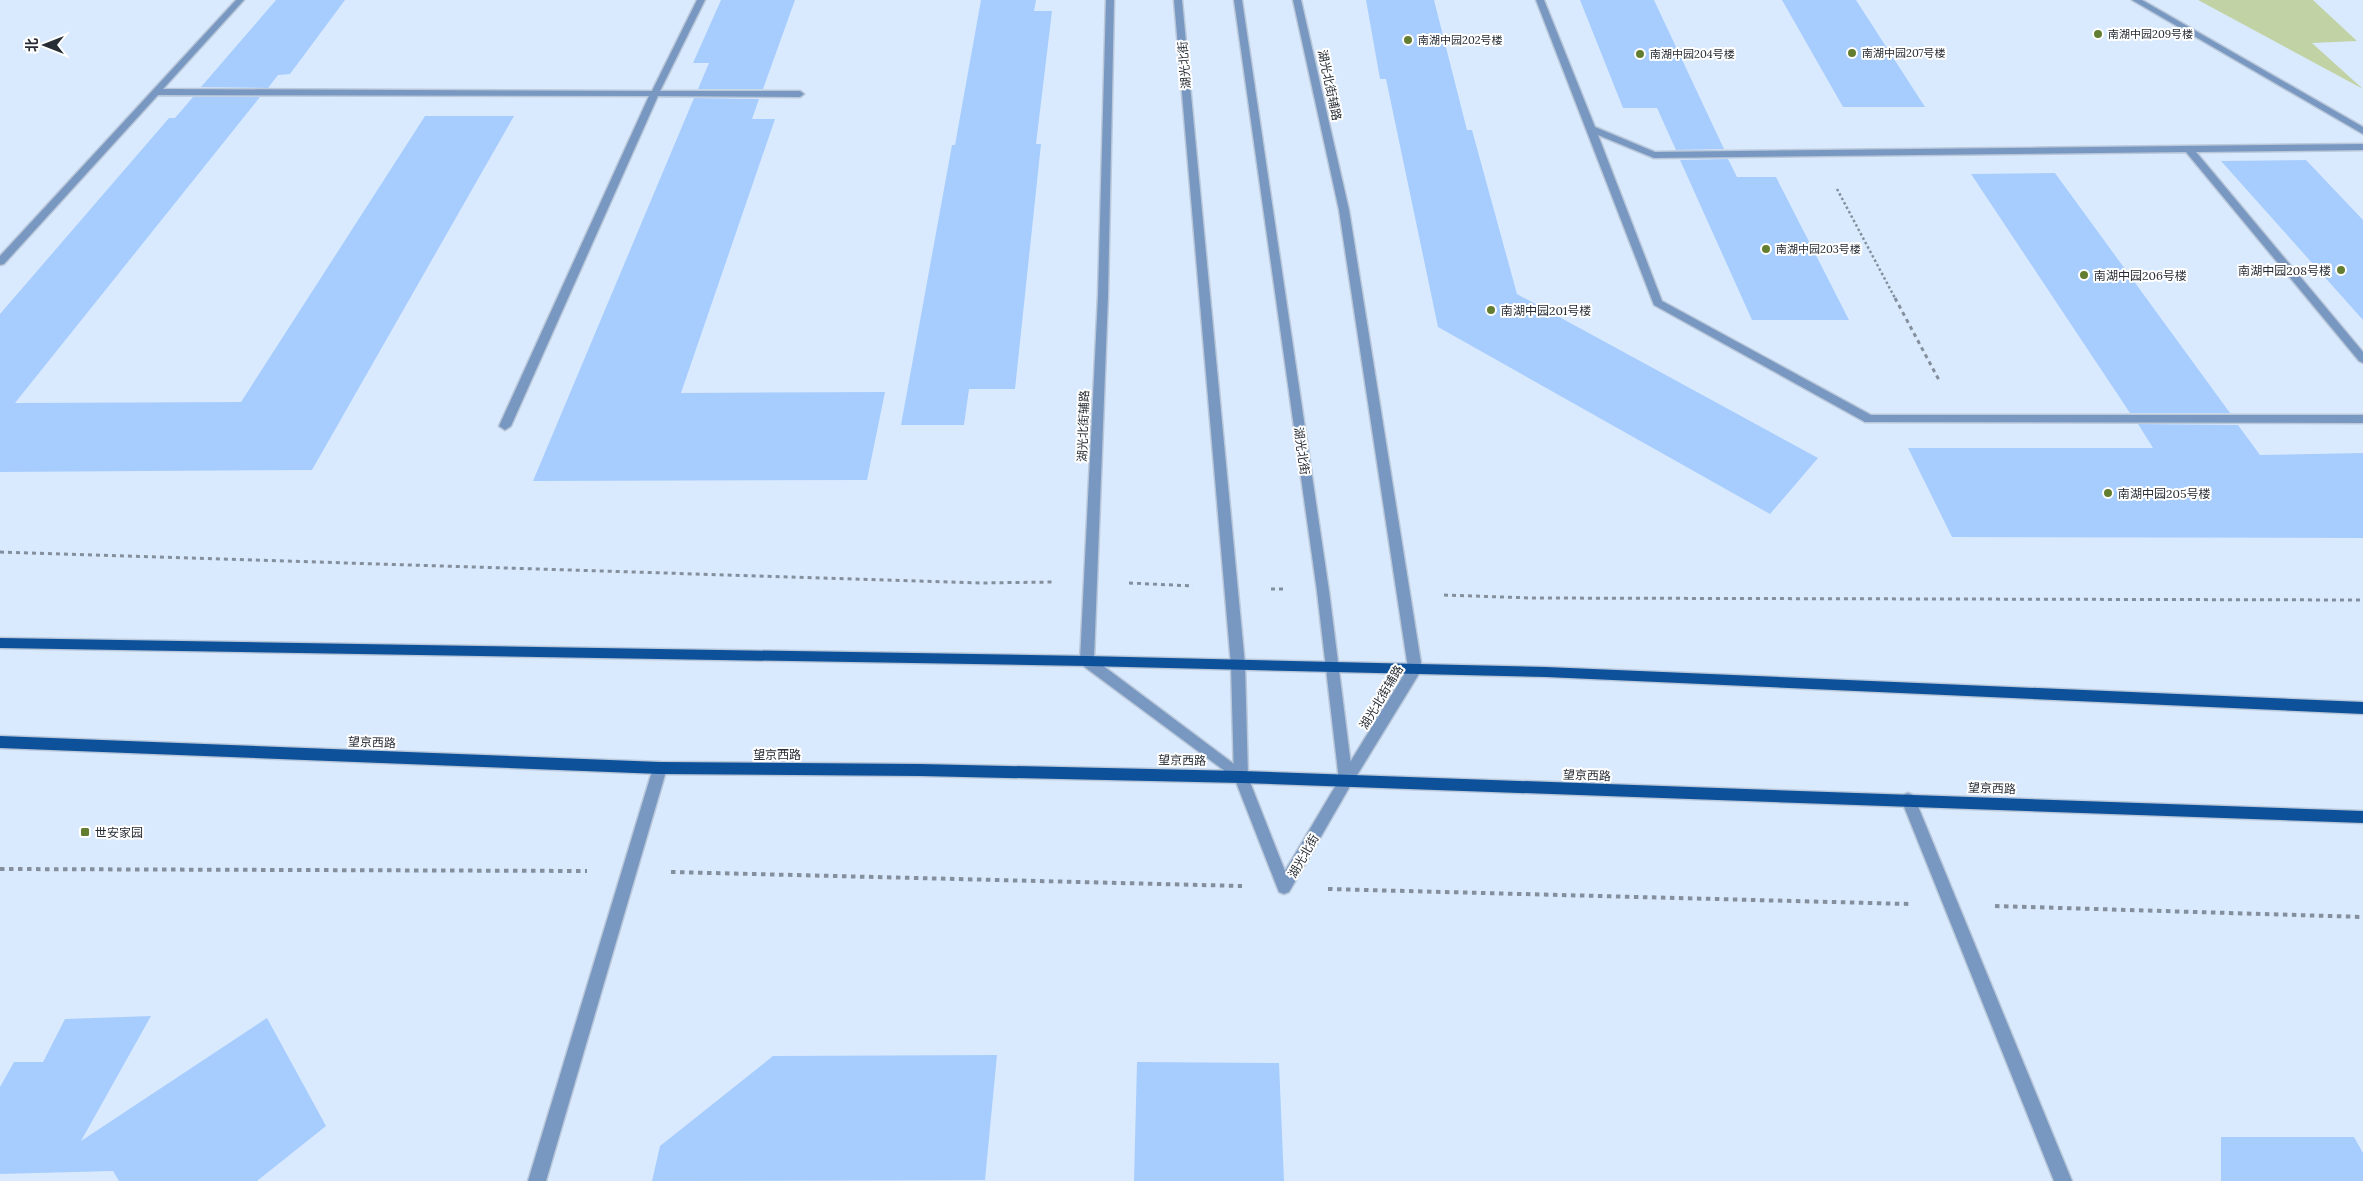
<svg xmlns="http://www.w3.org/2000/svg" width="2363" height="1181" viewBox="0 0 2363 1181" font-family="Lora,'Noto Sans SC',serif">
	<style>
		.green { fill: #c1d3a5 }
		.building { fill: #a7cdfe }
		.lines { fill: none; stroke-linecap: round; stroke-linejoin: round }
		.minor-casing { stroke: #bac8da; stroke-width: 3 }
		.tertiary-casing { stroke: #bac8da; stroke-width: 3 }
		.primary-casing { stroke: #bac8da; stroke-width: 3 }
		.path-far2 { stroke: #848f9d; stroke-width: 2.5; stroke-dasharray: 2.5 2.5; stroke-linecap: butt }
		.path-far1 { stroke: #848f9d; stroke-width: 3; stroke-dasharray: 4 4; stroke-linecap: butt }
		.path { stroke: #848f9d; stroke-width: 4; stroke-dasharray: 4.5 4.5; stroke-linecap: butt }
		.minor { fill: #7898c1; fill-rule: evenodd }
		.tertiary { fill: #7898c1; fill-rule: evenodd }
		.primary { fill: #0d519b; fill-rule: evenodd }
		.poi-dot { fill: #647e31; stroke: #fff; stroke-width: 2 }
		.labels { text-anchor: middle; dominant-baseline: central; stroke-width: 4; stroke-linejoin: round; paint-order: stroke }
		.far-poi-label { font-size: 11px; fill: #272d34; stroke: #fff; text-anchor: start }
		.street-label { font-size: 12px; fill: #272d34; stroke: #fff }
		.poi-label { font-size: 12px; fill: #272d34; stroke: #fff; text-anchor: start }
	</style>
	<rect width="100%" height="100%" fill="#daeafe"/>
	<path class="green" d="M2198,0H2313L2357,41L2312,43L2363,89Z"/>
	<path class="building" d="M276,0H345L290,74L278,75L268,88L201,87Z
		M721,0H795L763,89H698L709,63H693Z
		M981,0H1036L1034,11H1052L1036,144H1041L1015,389H969L964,425H901L952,145H955Z
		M1366,0H1434L1467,130H1472L1517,294L1818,458L1770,514L1438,327L1386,79H1380Z
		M1580,0H1654L1724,149L1676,150L1657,108H1623Z
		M1782,0H1856L1925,107H1843Z
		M193,97H260L15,403L241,402L425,116H514L312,470L0,472V314L169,118H175Z
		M694,98L759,99L752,119H775L681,393L885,392L867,480L533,481Z
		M1728,159L1737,177H1776L1849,320H1752L1680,160Z
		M2306,160L2363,220V320L2221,161Z
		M2055,173L2230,413H2130L1971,174Z
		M2138,424L2238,425L2260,455L2363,453V538L1952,537L1908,448H2153Z
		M151,1016L81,1141L267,1018L326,1126L257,1181H119L113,1171L0,1174V1087L14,1062H43L65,1019Z
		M997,1055L985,1180L652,1181L660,1146L773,1056Z
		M1137,1062L1279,1063L1284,1181H1134Z
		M2221,1137H2354L2363,1153V1181H2221Z"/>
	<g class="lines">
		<g class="minor-casing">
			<path id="minor" d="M236,0H244L163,89L652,91L697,0H705L660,91H800L804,94L800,97L658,96L511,426L505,430L499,426L649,96L158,95L4,264L0,265V256Z
				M1106,0H1114L1108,296L1094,659L1246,773L1248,777L1246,781L1241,783L1082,665L1080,661L1098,296Z
				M1293,0H1301L1349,210L1422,669L1351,785L1346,787L1341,785L1339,781L1341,777L1408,668L1339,210Z
				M1536,0H1544L1595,127L1655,152L2363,144V150L2196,152L2363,352V363L2359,361L2186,152L1654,158L1598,135L1662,301L1871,415H2363V423L1865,422L1654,305Z
				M2132,0H2142L2363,127V134Z
				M660,762L665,764L667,768L546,1181H528L653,768L655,764Z
				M1908,793L1913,795L1915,799L2072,1181H2054L1901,799L1903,795Z"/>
		</g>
		<g class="tertiary-casing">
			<path id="tertiary" d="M1174,0H1182L1245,665L1248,777L1285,871L1339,780L1317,591L1234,0H1242L1329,591L1353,781L1289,892L1284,894L1279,892L1277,887L1234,777L1231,665Z"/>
		</g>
		<g class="primary-casing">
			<path id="primary" d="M0,638L1087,656L1546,667L2363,702V714L1546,677L1087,666L0,648Z
				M0,736L660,762L920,764L1241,771L2363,811V823L1241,783L920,776L660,774L0,748Z"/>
		</g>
		<path class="path-far2" d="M1837,189L1896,300"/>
		<path class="path-far1" d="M1895,298L1940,382
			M0,552L980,583L1053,582
			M1129,583L1193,586
			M1271,589H1285
			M1444,595L1531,598L2363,600"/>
		<path class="path" d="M0,869L587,871
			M671,872L1242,886
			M1328,889L1909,904
			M1995,906L2363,917"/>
		<use href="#minor" class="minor"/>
		<use href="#tertiary" class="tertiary"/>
		<use href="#primary" class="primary"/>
	</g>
	<g class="poi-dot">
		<circle cx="2098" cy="34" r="5"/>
		<circle cx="1408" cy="40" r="5"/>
		<circle cx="1852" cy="53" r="5"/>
		<circle cx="1640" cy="54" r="5"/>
		<circle cx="1766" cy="249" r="5"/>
		<circle cx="2341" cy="270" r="5"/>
		<circle cx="2084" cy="275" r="5"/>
		<circle cx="1491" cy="310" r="5"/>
		<circle cx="2108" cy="493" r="5"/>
		<rect x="80" y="827" width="10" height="10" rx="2.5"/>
	</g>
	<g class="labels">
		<g class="far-poi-label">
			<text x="2108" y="34">南湖中园209号楼</text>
			<text x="1418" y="40">南湖中园202号楼</text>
			<text x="1862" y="53">南湖中园207号楼</text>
			<text x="1650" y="54">南湖中园204号楼</text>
			<text x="1776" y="249">南湖中园203号楼</text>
		</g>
		<g class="street-label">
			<text transform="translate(1184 65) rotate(-95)">湖光北街</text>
			<text transform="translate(1330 85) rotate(78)">湖光北街辅路</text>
			<text transform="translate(1083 426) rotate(-88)">湖光北街辅路</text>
			<text transform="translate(1302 451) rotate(82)">湖光北街</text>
			<text transform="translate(1381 697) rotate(-59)">湖光北街辅路</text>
			<text transform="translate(372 742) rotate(2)">望京西路</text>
			<text x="777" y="754">望京西路</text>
			<text transform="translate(1182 760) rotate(1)">望京西路</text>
			<text transform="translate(1587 775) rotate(2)">望京西路</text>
			<text transform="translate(1992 788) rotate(2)">望京西路</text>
			<text transform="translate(1303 856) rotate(-60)">湖光北街</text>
		</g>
		<g class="poi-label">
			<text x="2331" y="270" text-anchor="end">南湖中园208号楼</text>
			<text x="2094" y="275">南湖中园206号楼</text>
			<text x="1501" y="310">南湖中园201号楼</text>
			<text x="2118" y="493">南湖中园205号楼</text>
			<text x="95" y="832">世安家园</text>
		</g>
	</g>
	<g transform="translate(45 45) rotate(270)" stroke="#ffffff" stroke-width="4" paint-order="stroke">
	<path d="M0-4L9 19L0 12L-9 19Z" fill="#272d34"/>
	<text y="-8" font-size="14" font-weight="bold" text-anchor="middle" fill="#272d34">北</text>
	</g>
</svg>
